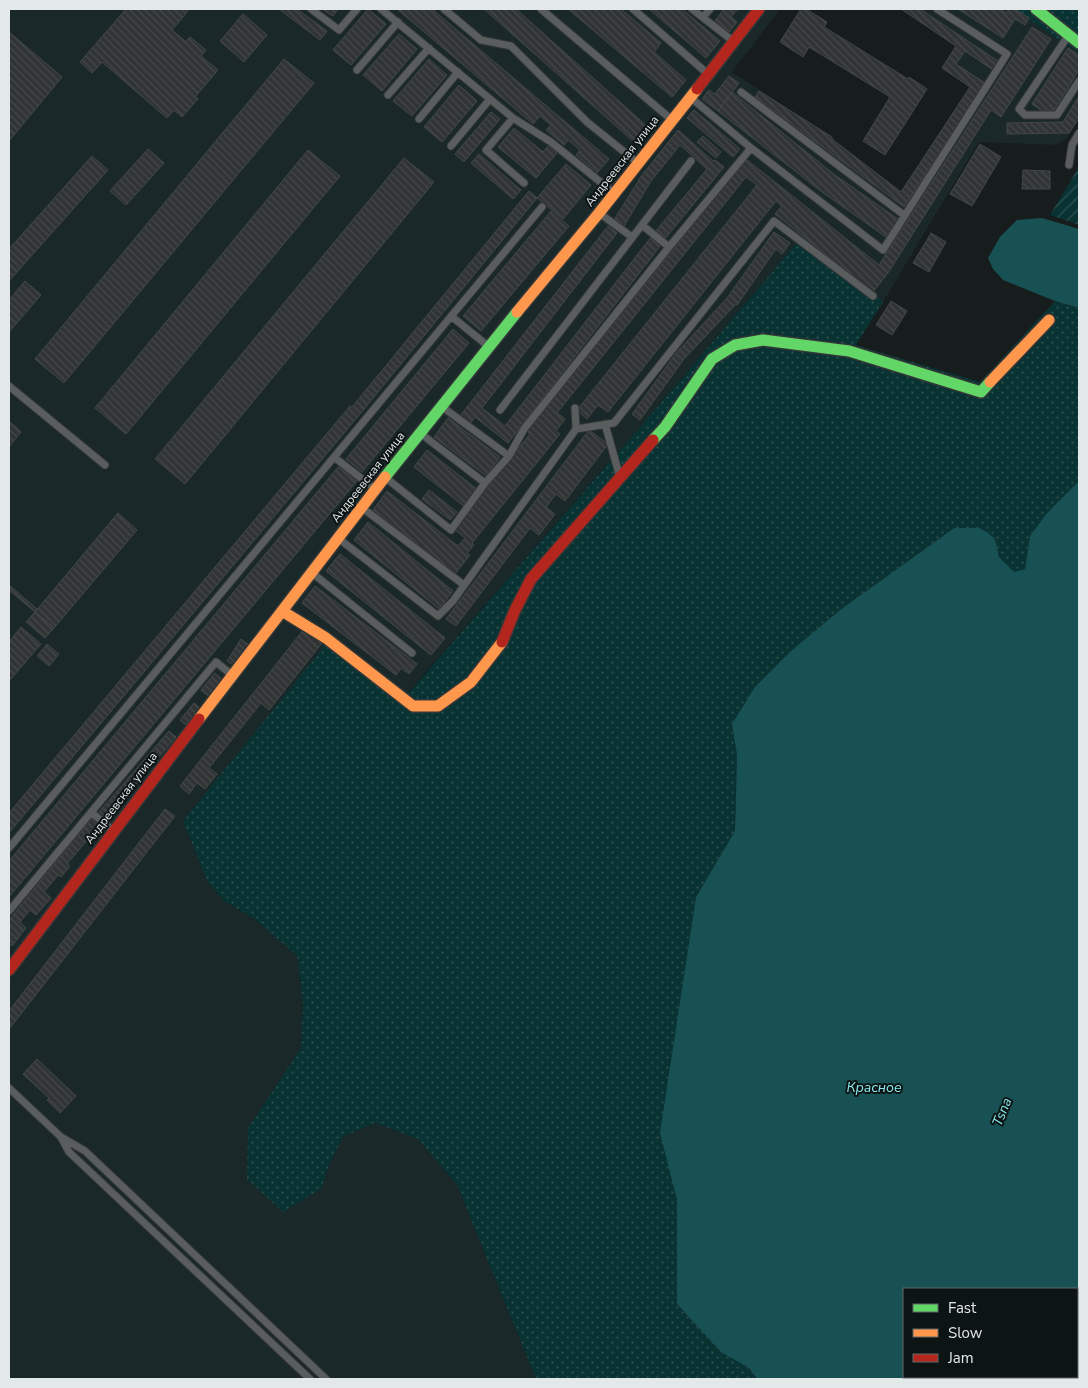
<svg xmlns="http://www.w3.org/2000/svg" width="1088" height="1388" viewBox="0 0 1088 1388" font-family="'Nunito Sans',sans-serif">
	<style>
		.built { fill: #1a2829 }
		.grass { fill: url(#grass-dots) }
		.garden { fill: url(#garden-furrows) }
		.water { fill: #185154; fill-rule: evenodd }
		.building { fill: url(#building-back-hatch); stroke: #434747 }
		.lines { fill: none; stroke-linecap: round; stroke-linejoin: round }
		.lane-casing { stroke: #343737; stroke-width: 9 }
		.fast-casing { stroke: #343737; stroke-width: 14 }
		.slow-casing { stroke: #343737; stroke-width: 14 }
		.jam-casing { stroke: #343737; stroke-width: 14 }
		.lane { stroke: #5a5d5d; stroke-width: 7 }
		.fast { stroke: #63d668; stroke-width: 11 }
		.slow { stroke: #ff974d; stroke-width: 11 }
		.jam { stroke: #b3261e; stroke-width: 11 }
		.labels { text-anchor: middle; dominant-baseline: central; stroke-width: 4; stroke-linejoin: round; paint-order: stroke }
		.street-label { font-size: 12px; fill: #e3e8e8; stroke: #0d1414 }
		.water-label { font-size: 14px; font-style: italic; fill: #89e9ed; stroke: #0d1414 }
	</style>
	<defs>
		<pattern id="grass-dots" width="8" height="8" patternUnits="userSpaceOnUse" patternTransform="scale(1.25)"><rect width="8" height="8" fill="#093233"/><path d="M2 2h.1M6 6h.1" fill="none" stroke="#2d5051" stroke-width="1.8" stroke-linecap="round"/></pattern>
		<pattern id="garden-furrows" width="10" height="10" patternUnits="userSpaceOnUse" patternTransform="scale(1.25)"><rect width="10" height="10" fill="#093233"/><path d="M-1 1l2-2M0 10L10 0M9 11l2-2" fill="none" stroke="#2d5051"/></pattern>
		<pattern id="building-back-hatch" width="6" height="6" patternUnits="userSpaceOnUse" patternTransform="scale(1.25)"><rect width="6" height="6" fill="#303434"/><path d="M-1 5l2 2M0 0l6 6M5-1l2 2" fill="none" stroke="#444848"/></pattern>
	</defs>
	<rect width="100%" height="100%" fill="#171c1c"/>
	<path class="built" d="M9,9H780L732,72L832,137L833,140L901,192L970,87L942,68L956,46L901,9H1013L1079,53V119L1068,137L1057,145L979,142L883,302L801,238L641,426L402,699L183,821L207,881L224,901L256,920L297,956L303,1003L301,1048L280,1082L322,1188L329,1165L343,1137L375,1123L418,1139L457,1185L536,1379H9Z"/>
	<path class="grass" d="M1013,9H1079V53Z
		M801,238L883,302L856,345L980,382L1055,301L1079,308V481L1047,513L1030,536L1025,569L1014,573L999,557L995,539L987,532L979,528H954L840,610L791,651L732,724L737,755L735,831L696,897L661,1133L677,1200V1304L721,1352L749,1368L757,1379H536L457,1185L418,1139L375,1123L343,1137L329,1165L322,1188L283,1212L247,1179L248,1128L301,1048L303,1003L297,956L256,920L224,901L207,881L183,821L327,643L403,699L641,426Z"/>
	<path class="garden" d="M1079,167V225L1050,215Z"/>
	<path class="water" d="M1042,218L1079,229V308L1055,301L1003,280L993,269L988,258L1000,237L1017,220Z
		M1079,481V1379H757L749,1368L721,1352L677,1304V1200L660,1133L696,897L735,831L737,755L732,724L755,687L791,651L840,610L954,528H979L987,532L995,539L999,557L1014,572L1025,569L1030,536L1047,513ZM904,1289H1077V1377H904Z"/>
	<path class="building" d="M126,9H158L160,11L162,9H186L188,11L172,30L186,42L190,37L206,50L201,56L218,70L195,97L198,99L182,117L174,110L167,118L102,62L92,73L80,62Z
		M279,9H297L327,31L320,40Z
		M322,9H338L333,16Z
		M368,9L386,24L351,65L333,50Z
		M397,9H432L609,159L597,173L576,155L580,150L568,140L564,145L546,130L551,125L540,116L533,124Z
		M484,9H516L649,128L635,143Z
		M568,9H621L661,43L654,52L686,80L672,97Z
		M649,9H682L720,41L706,58Z
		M724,9H738L731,17L737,22L729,32L715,21Z
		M801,9H806L827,22L824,27L908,79L909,77L927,89L885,155L863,141L890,97L809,47L803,57L780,42Z
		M901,9H920L998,61L993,70L965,51L956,64L985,83L904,207L755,97L759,91L832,137V139L901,192L970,87L942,68L956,46Z
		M958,9H1000L1006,13L1009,9H1015L1029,18L1025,25L1015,19L1003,38Z
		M243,14L267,35L244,62L220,41Z
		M1032,27L1051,39L1001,117L991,110L888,273L873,292L775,214L782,206L776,201L608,412L598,405L587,419L577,410L757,185L746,177L557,413L565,419L556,431L560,434L472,543L474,545L467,553L470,555L455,574L373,510L387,491L458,546L465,538L454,529L530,434L527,431L746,159L879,265Z
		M9,32L62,77L9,141Z
		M399,34L417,49L382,91L363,75Z
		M1068,48L1079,55V70L1054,110L1042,111L1032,104Z
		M284,59L314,83L64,383L35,359Z
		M429,59L447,75L412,116L393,101Z
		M729,76L739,83L718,111L702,99L709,90L715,94Z
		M459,85L477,101L442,142L424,127Z
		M732,92L835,175L898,219L886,237L822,192L718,111Z
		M1079,96V118L1069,133L1007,134V123L1063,122Z
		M694,110L740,149L733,157L687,118Z
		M491,112L500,119L464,162L455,154Z
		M514,128L543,152L548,146L557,153L536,178L498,147Z
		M678,130L713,161L715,160L724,167L664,240L655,232L707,169L680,145L651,181L624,226L614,220L642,175Z
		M703,136L721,152L716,158L697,142Z
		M980,144L1001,157L972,206L950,194Z
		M148,149L164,163L126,205L110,191Z
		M308,150L340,176L126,434L95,408Z
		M479,154L521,190L513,199L471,163Z
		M92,156L108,170L9,281V249Z
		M404,158L434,182L185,484L155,459Z
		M566,164L591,185L563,219L537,198Z
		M1023,170L1050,171V189H1022Z
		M529,191L537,198L360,414L9,833V813L350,406L352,407Z
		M551,211L569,226L481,331L463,316Z
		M608,226L617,233L482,408L505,426L651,237L661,245L508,443L475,417L470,424L460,416Z
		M774,232L790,243L782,254L776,249L737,305L736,304L684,359L640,420L632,414L677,352L727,298Z
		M931,233L946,242L929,272L913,263Z
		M25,281L41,295L9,332V300Z
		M891,301L907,311L892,335L876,325Z
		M453,329L469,343L362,472L346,459Z
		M448,418L500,457L486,476L434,437Z
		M9,421L21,432L9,447Z
		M589,430L608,444L565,501L556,494L546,507L555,514L539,535L530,528L456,626L446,619Z
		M427,450L478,490L465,507L414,467Z
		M339,466L357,481L9,897V861Z
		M429,490L457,512L450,520L422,499Z
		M118,513L137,530L54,628L35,612Z
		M368,522L453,591L439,609L354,540Z
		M340,554L445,638L431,655L326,571Z
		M9,585L37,609L35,612L9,590Z
		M315,586L417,664L409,674L401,668L396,675L302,603Z
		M35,612L54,628L45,638L26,622Z
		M21,627L41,644L9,681V642Z
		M304,629L322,643L269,710L261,703L209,768L217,774L205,789L197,783L189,794L180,786Z
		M241,639L249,645L235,666L227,661Z
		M47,644L59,654L49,666L37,656Z
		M215,673L222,679L208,696L201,690Z
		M194,703L200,708L186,725L180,720Z
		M169,731L176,737L107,818L99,812Z
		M165,809L175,816L10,1028L9,1011Z
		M91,819L99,826L67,864L70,866L61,877L58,875L44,892L51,898L36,915L30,910L20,922L26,928L12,946L9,943V920Z
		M37,1059L76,1096L60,1113L47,1100L49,1098L23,1074Z"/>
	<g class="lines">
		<g class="lane-casing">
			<path id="lane" d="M311,9L339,30L357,9
				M381,9L513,118L551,142L614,193
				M444,9L481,40L511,46L587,122L638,163
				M541,9L672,120
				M633,9L708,74
				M692,9L733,41
				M703,17L710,9
				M1068,36L1019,109L1025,115H1057L1079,81
				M357,70L398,22
				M741,92L904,215
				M388,95L429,48
				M513,118L486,150L524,183
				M419,119L458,72
				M451,146L490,99
				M751,148L883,250L1007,54L937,9
				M1069,165L1072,145L1079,133
				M599,213L632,237
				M642,225L669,247
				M451,316L488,346
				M9,386L105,465
				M441,406L509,456
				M500,410L691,161
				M605,424L619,474
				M576,429L614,423L774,221L873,296
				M420,433L485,483
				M334,457L375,489
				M386,478L451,530L485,483L509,456L524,429L669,247L751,148L690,97
				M361,507L464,585
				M338,538L438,616L453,601L576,429L575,408
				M311,572L412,653
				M91,812L112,830
				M9,848L542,207
				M9,911L216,662L232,675
				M9,1088L61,1137L85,1151L326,1379
				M61,1137L69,1152L310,1379"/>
		</g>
		<g class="fast-casing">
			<path id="fast" d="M1036,9L1079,43
				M653,440L665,427L712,359L735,345L763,340L849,351L981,392L990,382
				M385,477L517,312"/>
		</g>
		<g class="slow-casing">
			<path id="slow" d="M517,312L599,213L697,89
				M990,382L1049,320
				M282,611L326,638L413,706H438L471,682L502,642
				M199,719L385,477"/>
		</g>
		<g class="jam-casing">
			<path id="jam" d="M697,89L759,9
				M502,642L515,610L531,579L653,440
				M9,970L199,719"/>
		</g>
		<use href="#lane" class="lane"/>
		<use href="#fast" class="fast"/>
		<use href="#slow" class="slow"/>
		<use href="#jam" class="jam"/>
	</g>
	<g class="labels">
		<g class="street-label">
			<text transform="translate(622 161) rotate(-52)">Андреевская улица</text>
			<text transform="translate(368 477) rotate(-52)">Андреевская улица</text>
			<text transform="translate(121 798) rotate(-53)">Андреевская улица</text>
		</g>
		<g class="water-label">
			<text x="874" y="1087">Красное</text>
			<text transform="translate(1002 1112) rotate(-68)">Tsna</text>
		</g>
	</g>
	<rect width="1088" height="1388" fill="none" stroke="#e3e8e8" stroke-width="20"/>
	<rect x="903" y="1288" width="175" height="90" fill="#0d1414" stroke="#636969"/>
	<rect x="913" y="1304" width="25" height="8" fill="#63d668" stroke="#636969"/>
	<text x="948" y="1313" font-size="15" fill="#e3e8e8">Fast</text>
	<rect x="913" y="1329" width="25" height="8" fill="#ff974d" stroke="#636969"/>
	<text x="948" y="1338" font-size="15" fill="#e3e8e8">Slow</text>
	<rect x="913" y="1354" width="25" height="8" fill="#b3261e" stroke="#636969"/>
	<text x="948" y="1363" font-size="15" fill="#e3e8e8">Jam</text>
</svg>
